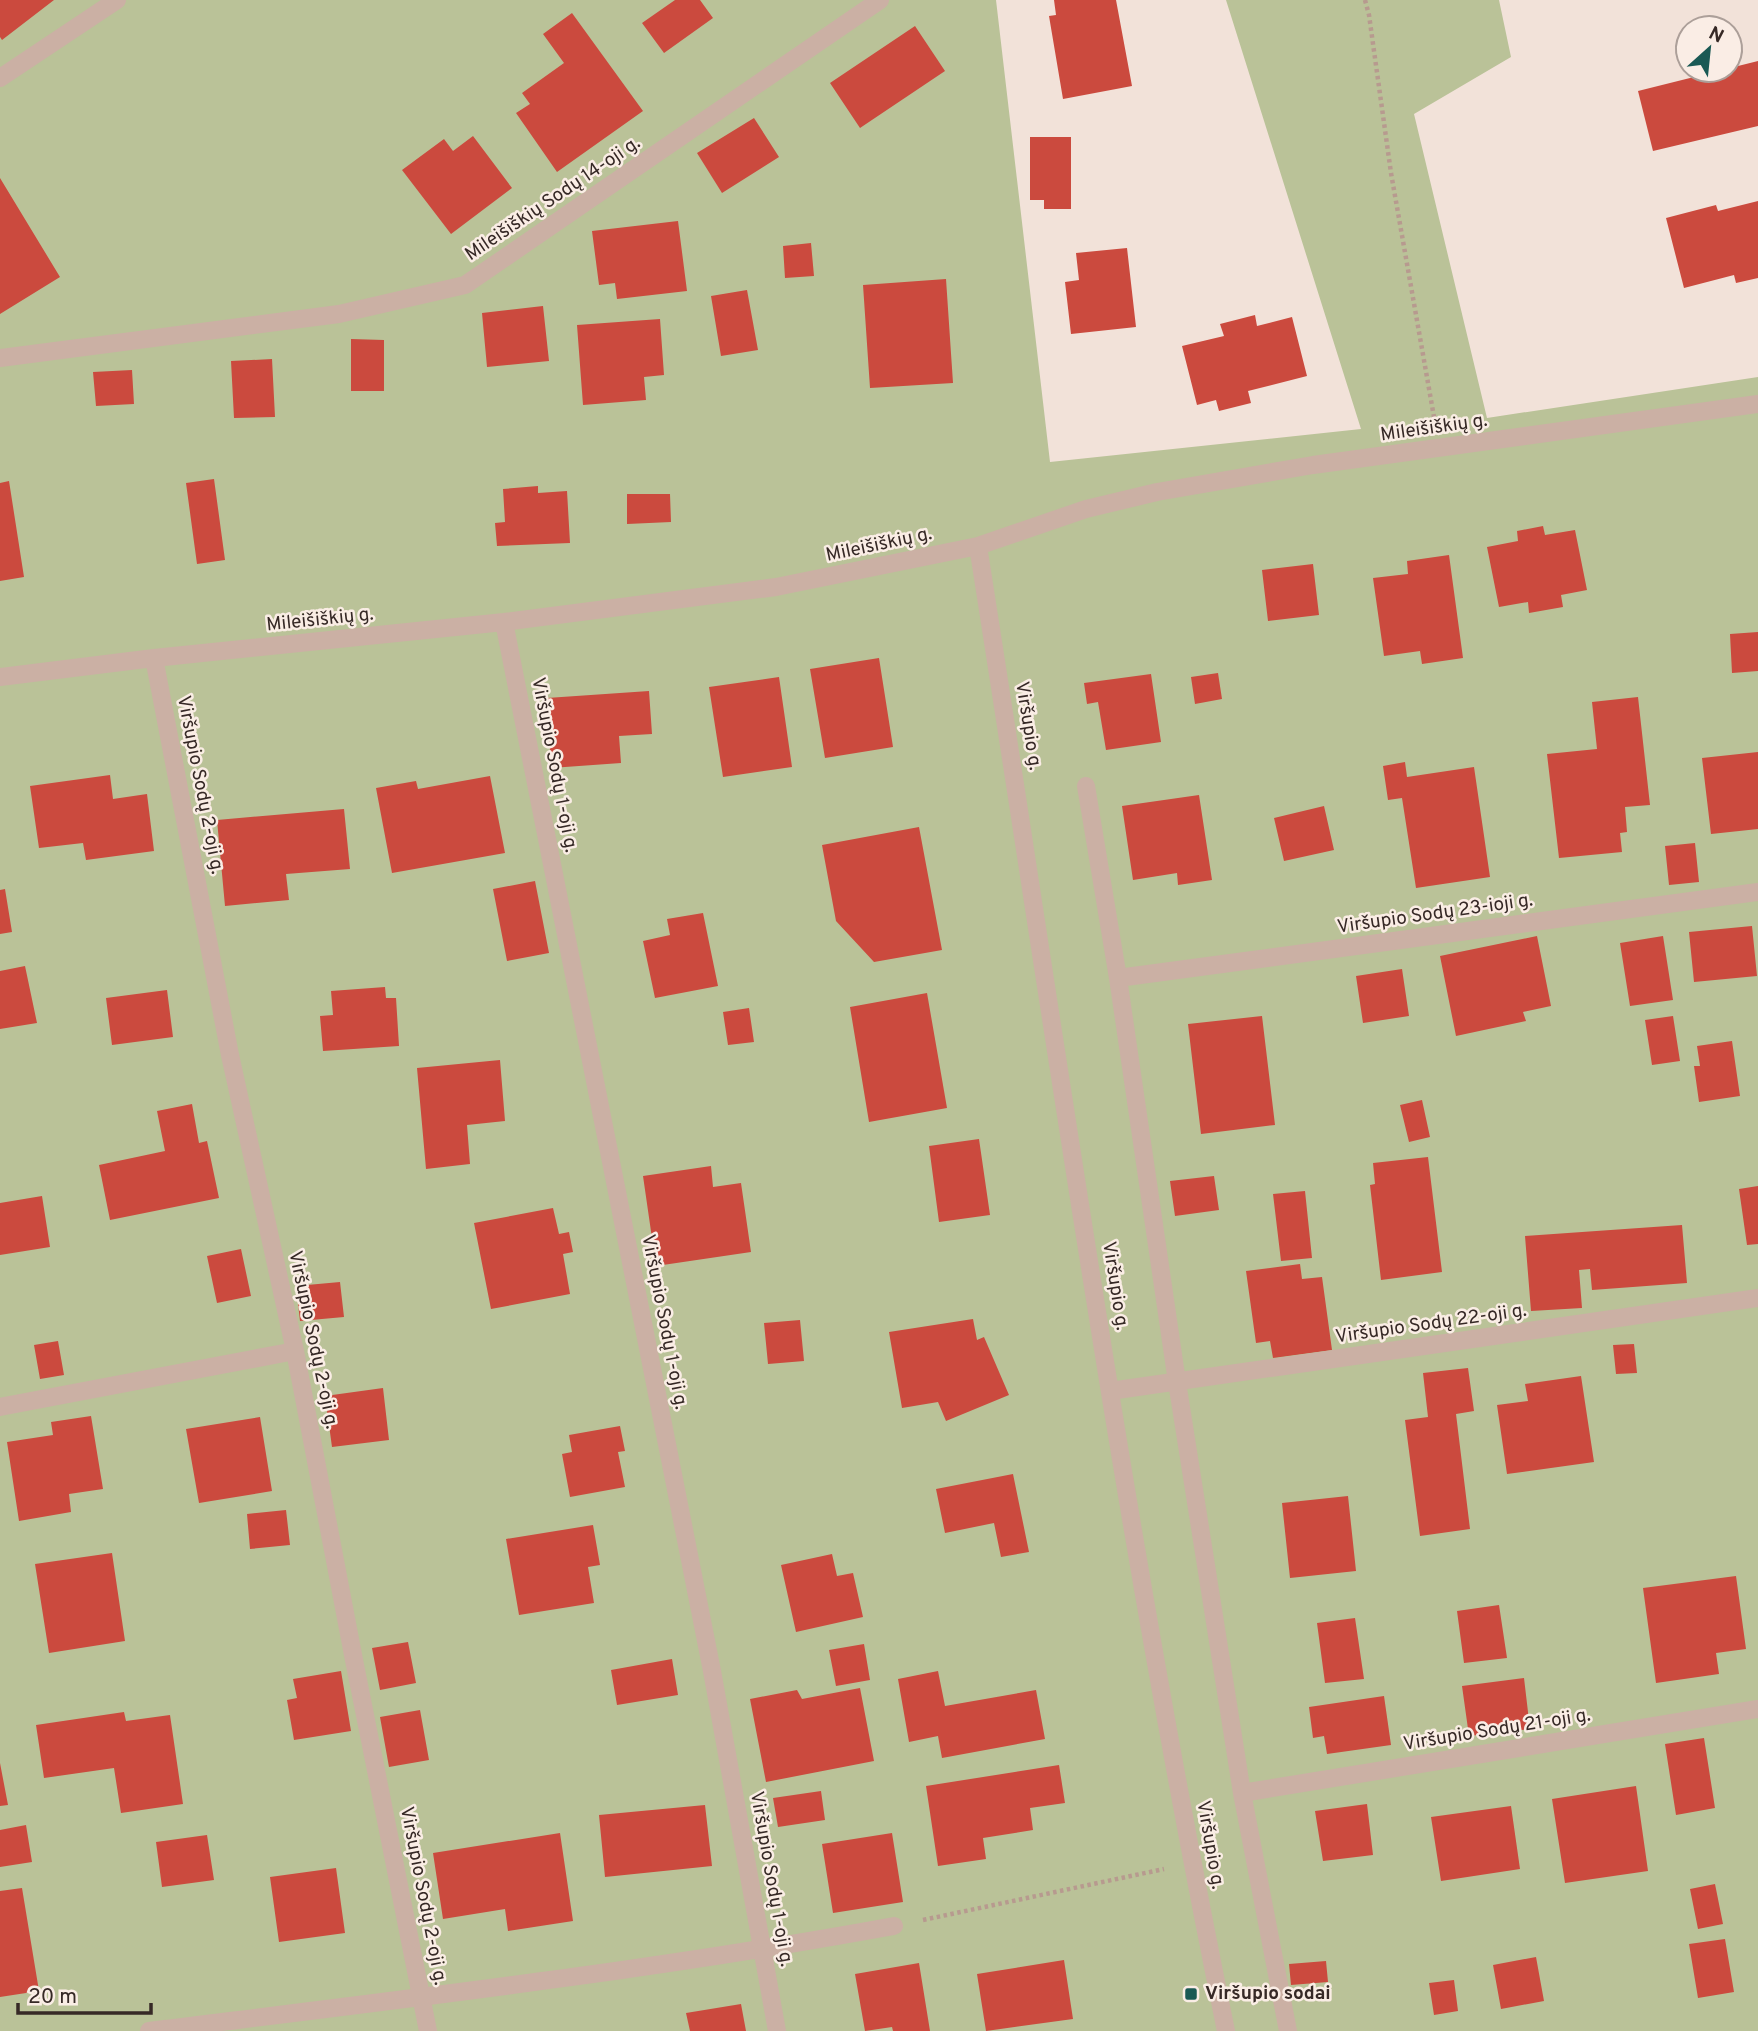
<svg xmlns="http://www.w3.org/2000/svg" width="1758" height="2031" viewBox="0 0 1758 2031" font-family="Overpass,sans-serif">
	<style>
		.green { fill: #bac298 }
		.building { fill: #cb4a3e }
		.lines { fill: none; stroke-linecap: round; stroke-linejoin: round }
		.path { stroke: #b79a8f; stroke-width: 4.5; stroke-dasharray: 3.5 3.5; stroke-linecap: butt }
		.minor { stroke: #cbb0a4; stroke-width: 18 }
		.poi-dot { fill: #1a5954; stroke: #faede5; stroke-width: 2.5 }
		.labels { text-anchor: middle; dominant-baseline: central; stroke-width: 5; stroke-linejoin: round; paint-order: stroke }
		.street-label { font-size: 19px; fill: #362926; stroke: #faede5 }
		.poi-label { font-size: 19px; font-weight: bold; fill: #362926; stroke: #faede5; text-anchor: start }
	</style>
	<rect width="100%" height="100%" fill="#f2e2d9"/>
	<path class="green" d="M0,0H996L1050,462L1361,429L1226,0H1499L1511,57L1414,114L1487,418L1758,377V2031H0Z"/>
	<path class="building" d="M0,0H54L2,40L0,37Z
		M675,0H700L713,18L664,53L642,23Z
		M1054,0H1116L1132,86L1063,99L1049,16L1056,15Z
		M572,13L643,111L557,172L516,113L530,104L522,93L564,63L543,34Z
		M915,26L945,71L860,128L830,83Z
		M1758,61V126L1653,151L1638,91L1722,70H1730V68Z
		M754,118L779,157L722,193L697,153Z
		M473,136L512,188L451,234L402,170L444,139L453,151Z
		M1030,137H1071V209H1044V200H1030Z
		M0,178L60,277L0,314Z
		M1758,201V278L1736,283L1734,275L1684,288L1666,218L1716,205L1718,211Z
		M678,221L687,291L617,299L615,283L599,285L592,231Z
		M811,243L814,276L785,278L783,246Z
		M1127,248L1136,327L1071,334L1065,282L1079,280L1076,253Z
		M946,279L953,383L870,388L863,285Z
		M747,290L758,350L721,356L711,296Z
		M543,306L549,361L487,367L482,313Z
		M1255,315L1257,326L1292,317L1307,376L1248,391L1251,403L1219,411L1216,400L1197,405L1182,346L1224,336L1220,324Z
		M660,319L664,375L644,377L646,400L583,405L577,325Z
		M351,339L384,340V391H351Z
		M272,359L275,417L234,418L231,361Z
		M132,370L134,404L96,406L93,372Z
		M214,479L225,560L197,564L186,483Z
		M9,481L24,577L0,581V483Z
		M538,486V493L567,491L570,543L497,546L495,523L505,522L503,489Z
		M627,494H670L671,522L627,524Z
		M1543,526L1545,535L1575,530L1587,590L1561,595L1563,607L1529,613L1528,602L1499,607L1487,547L1518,541L1517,531Z
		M1449,555L1463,658L1422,664L1420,651L1384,656L1373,578L1408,574L1407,561Z
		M1313,564L1319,615L1268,621L1262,570Z
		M1758,632V671L1732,673L1730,634Z
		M879,658L893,747L825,758L810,669Z
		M1218,673L1222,699L1195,704L1191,677Z
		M1151,674L1161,742L1106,750L1098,702L1087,704L1084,683Z
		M779,677L792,767L723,777L709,687Z
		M649,691L652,734L619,736L621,763L551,768L547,698Z
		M1638,697L1650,805L1625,807L1627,832L1620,833L1622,852L1559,858L1547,754L1597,749L1592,702Z
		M1758,752V829L1711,834L1702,758Z
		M1405,762L1407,777L1474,767L1490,877L1416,888L1402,798L1388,800L1383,766Z
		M110,775L113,799L147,794L154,851L86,860L83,843L39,848L30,786Z
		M490,776L505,853L392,873L376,788L416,781L418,789Z
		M1199,795L1212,880L1178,885L1177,873L1133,880L1122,806Z
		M1324,806L1334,850L1284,861L1274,818Z
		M344,809L350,869L286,874L289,900L225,906L217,820Z
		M919,827L942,950L874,962L836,921L822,845Z
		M1695,843L1699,882L1669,885L1665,846Z
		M535,881L549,953L507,961L493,889Z
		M5,889L12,932L0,934V890Z
		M703,913L718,986L655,998L643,941L670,935L667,919Z
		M1752,926L1757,976L1694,982L1689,932Z
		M1537,936L1551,1006L1523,1012L1526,1021L1456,1036L1440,956Z
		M1663,936L1673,1000L1630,1006L1620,943Z
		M25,966L37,1023L0,1029V971Z
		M1402,969L1409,1016L1363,1023L1356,976Z
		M385,987L386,998H396L399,1046L323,1051L320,1016L333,1015L331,991Z
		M167,990L173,1037L112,1045L106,998Z
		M927,993L947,1108L869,1122L850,1007Z
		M749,1008L754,1042L728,1045L723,1012Z
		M1262,1016L1275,1125L1201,1134L1188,1024Z
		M1673,1016L1680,1061L1652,1065L1645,1020Z
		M1732,1041L1740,1096L1699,1102L1694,1066H1700L1697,1046Z
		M500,1060L505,1121L467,1125L470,1164L426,1169L417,1068Z
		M1422,1100L1430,1137L1409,1142L1400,1105Z
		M192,1104L199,1143L207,1141L219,1198L110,1220L99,1165L165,1151L157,1111Z
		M979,1139L990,1215L939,1222L929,1146Z
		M1428,1157L1442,1272L1381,1280L1370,1185L1375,1184L1373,1163Z
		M711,1166L713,1187L741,1183L751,1252L656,1266L643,1176Z
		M1214,1176L1219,1210L1175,1216L1170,1181Z
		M1758,1186V1244L1747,1245L1739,1189Z
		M1305,1191L1312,1258L1281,1261L1273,1194Z
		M42,1196L50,1247L0,1255V1203Z
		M553,1208L559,1234L569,1232L573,1252L563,1254L570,1294L491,1309L474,1223Z
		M1682,1225L1687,1283L1592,1290L1590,1269L1579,1270L1582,1308L1531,1311L1525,1236Z
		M241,1249L251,1296L217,1303L207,1256Z
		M1300,1264L1302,1279L1322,1277L1332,1350L1273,1358L1270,1341L1256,1343L1246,1271Z
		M340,1282L344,1317L300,1321L296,1286Z
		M973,1319L977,1340L984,1337L1009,1395L946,1421L938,1402L902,1408L889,1332Z
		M800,1320L804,1361L768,1364L764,1323Z
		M58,1341L64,1375L40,1379L34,1345Z
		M1634,1344L1637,1373L1616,1374L1613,1345Z
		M1468,1368L1474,1411L1456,1414L1470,1529L1420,1536L1405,1420L1428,1417L1423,1373Z
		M1581,1376L1594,1462L1507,1474L1497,1405L1528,1401L1525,1384Z
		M383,1388L389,1440L332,1447L325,1396Z
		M91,1416L103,1489L69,1494L71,1512L19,1521L7,1442L53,1435L51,1422Z
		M260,1417L272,1491L199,1503L186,1429Z
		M620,1426L625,1451L618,1452L625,1487L570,1497L562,1454L572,1452L569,1435Z
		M1013,1474L1029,1552L1001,1557L994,1523L945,1533L936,1489Z
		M1348,1496L1356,1571L1290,1578L1282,1503Z
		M286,1510L290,1545L250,1549L247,1514Z
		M593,1525L600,1565L588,1567L594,1603L519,1615L506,1539Z
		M112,1553L125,1641L49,1653L35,1564Z
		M832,1554L837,1576L853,1573L863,1617L796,1632L781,1565Z
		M1736,1576L1746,1649L1716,1653L1719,1674L1656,1683L1643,1588Z
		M1499,1605L1507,1658L1464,1663L1457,1611Z
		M1355,1618L1364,1679L1325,1683L1317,1623Z
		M408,1642L416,1683L380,1690L372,1648Z
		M864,1644L870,1680L836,1686L829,1650Z
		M672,1659L678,1695L617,1705L611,1670Z
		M341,1671L351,1731L294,1740L287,1700L297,1698L293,1679Z
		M938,1671L945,1706L1036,1690L1045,1739L942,1758L938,1736L909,1742L898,1679Z
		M1524,1678L1530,1729L1469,1736L1462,1686Z
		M860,1688L874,1761L766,1782L750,1699L797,1690L802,1699Z
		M1384,1696L1391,1745L1327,1754L1324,1736L1313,1738L1309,1707Z
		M420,1710L429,1760L389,1767L380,1717Z
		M124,1712L126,1721L170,1715L183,1804L121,1813L114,1768L44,1778L36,1725Z
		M1704,1738L1715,1808L1676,1815L1665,1744Z
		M0,1763L8,1805L0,1806Z
		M1059,1765L1065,1803L1030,1808L1033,1830L983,1838L986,1859L938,1866L926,1786Z
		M1636,1786L1648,1871L1565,1883L1552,1799Z
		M821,1791L825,1820L778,1827L773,1798Z
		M1367,1804L1373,1855L1323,1861L1315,1811Z
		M705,1805L712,1866L605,1877L599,1815Z
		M1511,1806L1520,1869L1441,1881L1431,1817Z
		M26,1825L32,1862L0,1867V1830Z
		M560,1833L573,1921L508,1931L505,1909L443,1919L433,1853Z
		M892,1833L903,1902L833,1913L822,1844Z
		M207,1835L214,1880L162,1887L156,1842Z
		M336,1868L345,1933L279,1942L270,1877Z
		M1715,1884L1723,1924L1698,1929L1690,1889Z
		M22,1888L39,1991L0,1997V1891Z
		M1725,1939L1734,1992L1698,1998L1689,1944Z
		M1536,1957L1544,2001L1501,2009L1493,1965Z
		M1064,1960L1073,2019L986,2031L977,1974Z
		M1326,1961L1328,1982L1291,1985L1289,1964Z
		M919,1963L930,2031H893L892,2027L865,2031L855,1974Z
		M1454,1980L1458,2011L1434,2015L1429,1983Z
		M741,2004L746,2031H690L686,2013Z"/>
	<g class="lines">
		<path class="path" d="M1365,0L1369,15L1391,173L1434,417
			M923,1920L1164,1869"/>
		<path class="minor" d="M0,78L117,0
			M0,358L339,314L465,285L880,0
			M978,546C1056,1041 1125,1539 1226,2031
			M504,622L712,1671L777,2031
			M154,658L230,1055L295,1351L354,1660L428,2031
			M0,677L154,658L504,622L776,587L978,546L1086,509L1157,492L1313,465L1758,404
			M1086,786L1118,978L1177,1382L1242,1793L1288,2031
			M1118,978L1758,892
			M1110,1391L1758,1298
			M0,1407L295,1351
			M1242,1793L1758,1709
			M149,2031C398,2000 648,1971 894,1926"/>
	</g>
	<rect class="poi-dot" x="1184" y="1987" width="14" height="14" rx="3.5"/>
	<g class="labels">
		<g class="street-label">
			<text transform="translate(553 199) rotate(-34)">Mileišiškių Sodų 14-oji g.</text>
			<text transform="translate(1434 428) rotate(-8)">Mileišiškių g.</text>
			<text transform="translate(879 545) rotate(-12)">Mileišiškių g.</text>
			<text transform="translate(320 620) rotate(-6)">Mileišiškių g.</text>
			<text transform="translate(1028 726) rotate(81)">Viršupio g.</text>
			<text transform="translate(554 765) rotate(79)">Viršupio Sodų 1-oji g.</text>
			<text transform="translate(200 785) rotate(79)">Viršupio Sodų 2-oji g.</text>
			<text transform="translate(1435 914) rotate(-8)">Viršupio Sodų 23-ioji g.</text>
			<text transform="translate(1115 1286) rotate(81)">Viršupio g.</text>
			<text transform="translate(664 1322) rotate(79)">Viršupio Sodų 1-oji g.</text>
			<text transform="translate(1431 1324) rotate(-8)">Viršupio Sodų 22-oji g.</text>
			<text transform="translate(313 1340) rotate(78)">Viršupio Sodų 2-oji g.</text>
			<text transform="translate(1497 1730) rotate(-9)">Viršupio Sodų 21-oji g.</text>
			<text transform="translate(1210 1845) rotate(80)">Viršupio g.</text>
			<text transform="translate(771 1879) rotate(80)">Viršupio Sodų 1-oji g.</text>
			<text transform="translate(423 1896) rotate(79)">Viršupio Sodų 2-oji g.</text>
		</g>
		<g class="poi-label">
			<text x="1205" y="1994">Viršupio sodai</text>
		</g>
	</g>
	<g transform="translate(1709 49) rotate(27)"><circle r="33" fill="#faede5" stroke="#ac9f99" stroke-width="2"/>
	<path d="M0-5L12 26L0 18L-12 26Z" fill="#1a5954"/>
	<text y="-10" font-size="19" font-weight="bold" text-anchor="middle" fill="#362926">N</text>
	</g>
	<path d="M18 2003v10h133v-10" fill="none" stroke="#362926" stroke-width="3.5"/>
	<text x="28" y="2003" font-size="21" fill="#362926" stroke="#faede5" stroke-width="5" paint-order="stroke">20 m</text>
</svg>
